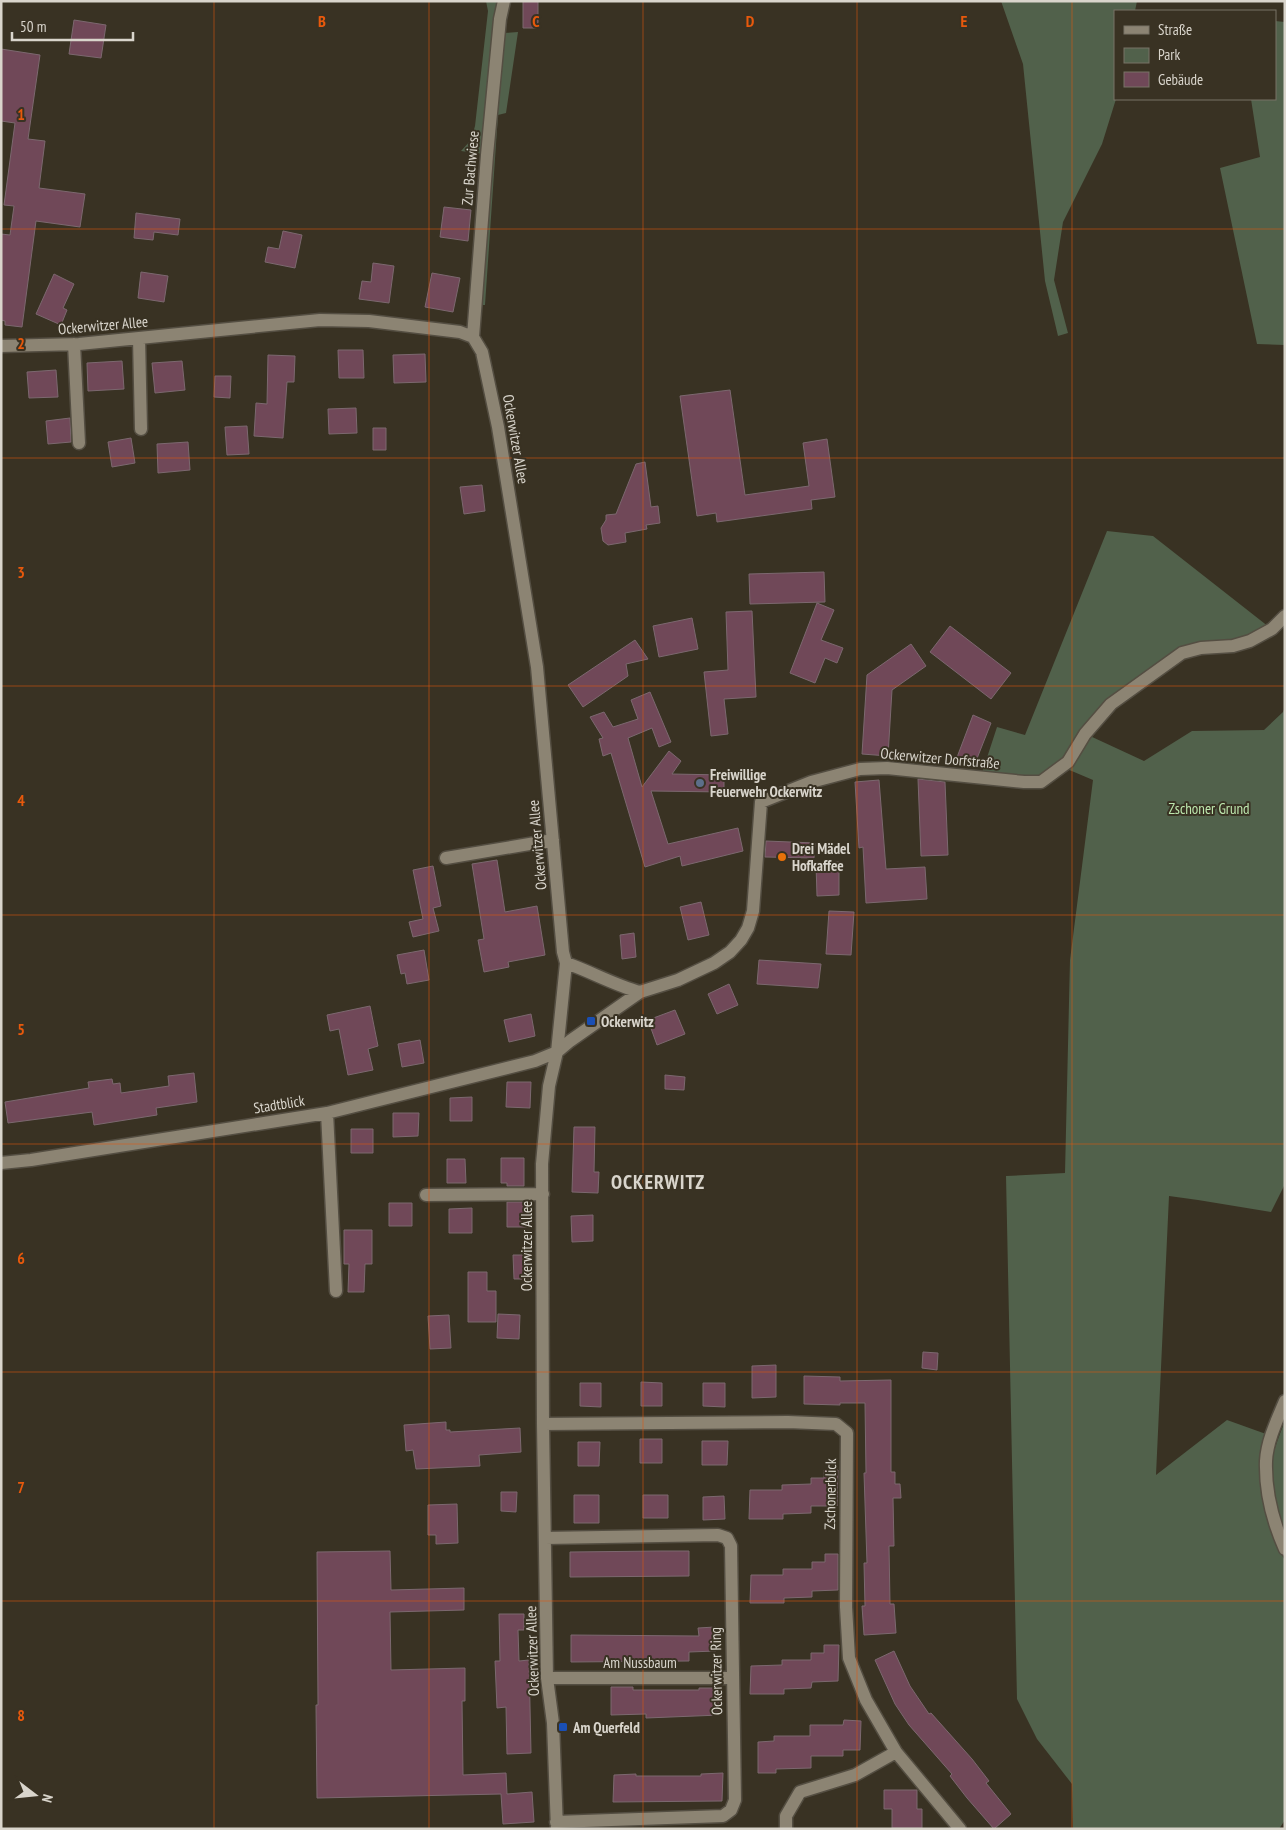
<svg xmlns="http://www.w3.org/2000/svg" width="1286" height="1830" viewBox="0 0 1286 1830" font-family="'PT Sans Narrow',sans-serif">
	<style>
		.green { fill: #51614b }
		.building { fill: #704858; stroke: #7c686f }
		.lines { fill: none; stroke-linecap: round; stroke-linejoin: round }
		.minor-casing { stroke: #544e42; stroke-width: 15 }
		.minor { stroke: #8c8473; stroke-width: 12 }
		.grid { fill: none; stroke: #e8590c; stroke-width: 1; stroke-opacity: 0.55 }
		.service-dot { fill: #5c6f8a; stroke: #393223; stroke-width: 2 }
		.food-dot { fill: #e8710a; stroke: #393223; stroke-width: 2 }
		.transit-dot { fill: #1a4fb4; stroke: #393223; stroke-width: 2 }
		.labels { text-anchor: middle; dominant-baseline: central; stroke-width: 4; stroke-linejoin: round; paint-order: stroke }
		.street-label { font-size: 15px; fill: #d9d5cc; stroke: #393223 }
		.poi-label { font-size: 15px; font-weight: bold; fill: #d9d5cc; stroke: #393223; text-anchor: start }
		.park-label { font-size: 15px; fill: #bde7ae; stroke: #393223 }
		.district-label { font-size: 20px; font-weight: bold; letter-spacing: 1px; fill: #d9d5cc; stroke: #393223 }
		.grid-label { font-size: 16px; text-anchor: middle; font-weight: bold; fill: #e8590c; stroke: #393223; stroke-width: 4; stroke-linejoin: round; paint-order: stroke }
	</style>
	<rect width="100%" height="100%" fill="#393223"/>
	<path class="green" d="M486,1H499L483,154L461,151L471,140L475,126L488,11Z
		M1001,1H1137L1135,11H1115V99H1116L1102,144L1063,222L1054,280L1068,333L1058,336L1045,281L1023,64Z
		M1275,21L1285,22V345L1257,344L1220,168L1260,157L1251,99H1275Z
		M518,32L506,113L498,115L485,305H480L490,154L505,33Z
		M1107,531L1153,536L1269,627L1234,642L1202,644L1082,733L1063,758L1039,778L982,773L997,727L1025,735Z
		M1285,707V1184L1271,1212L1198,1200L1169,1196L1156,1475L1227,1420L1266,1434C1264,1444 1260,1455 1260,1464C1259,1499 1271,1531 1285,1561V1820L1279,1829H1073L1072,1784L1037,1739L1017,1699L1006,1176L1065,1173L1070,960L1093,780L1067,769L1090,736L1144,761L1192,731L1264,730L1283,712Z
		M1285,1421V1537C1279,1516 1268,1480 1272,1459C1275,1446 1280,1433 1285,1421Z"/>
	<path class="building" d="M523,1H538V28H523Z
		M74,20L106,25L101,58L69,54Z
		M1,49L40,55L28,139L45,141L39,188L85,194L80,227L36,221L22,327L5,325V321L1,320V234L10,235L14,206L4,205L15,123L1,121Z
		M444,207L471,210L468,241L440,237Z
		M136,213L180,219L178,235L154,232L153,240L134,238Z
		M283,231L302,235L295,268L265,262L268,247L279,249Z
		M373,263L394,266L389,303L359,299L362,281L371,282Z
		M141,272L168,276L164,302L138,298Z
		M432,273L460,278L453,312L425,307Z
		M54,274L74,284L63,308L67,310L61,325L36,314Z
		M338,350H363L364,378H339Z
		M425,354L426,382L394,383L393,355Z
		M268,355L295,356L294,382H287L283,438L254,436L256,403L267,404Z
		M122,361L124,389L88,391L87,363Z
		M182,361L185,390L155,393L152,363Z
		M56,370L58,397L29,398L27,372Z
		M215,376H231L230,398L214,397Z
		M730,390L745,495L809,486L803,443L827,439L835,497L811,500L812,509L717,522L716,513L697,516L680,396Z
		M356,408L357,433L329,434L328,409Z
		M70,418L71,442L48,444L46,421Z
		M247,426L249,454L227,455L225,427Z
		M373,428H386V450H373Z
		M131,438L135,463L112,467L108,442Z
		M188,442L190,470L158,473L157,444Z
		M645,462L651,507L658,506L660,523L646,525L647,529L625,533L626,542L608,545L603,541L601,528L606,520V515L616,514L636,464Z
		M482,485L485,511L464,514L460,487Z
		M824,572L825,602L750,604L749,574Z
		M817,603L834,610L821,640L843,648L837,663L825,658L815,683L790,673Z
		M752,611L756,697L724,699L728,734L711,736L704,672L728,670L726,612Z
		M692,618L698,649L659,657L653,626Z
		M950,626L1011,673L991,699L930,652Z
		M635,640L648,659L626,664L628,676L583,707L568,685Z
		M911,644L926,666L892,690L888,756L862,754L867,675Z
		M650,692L671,742L659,747L652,728L628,738L642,787L669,751L681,761L672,774L724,775V792L651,791L668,844L738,828L743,851L682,866L680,856L645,867L611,753L603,756L599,739L603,738L590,717L604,712L613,727L638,719L631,700Z
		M973,715L991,723L976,761L956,760Z
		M918,779L945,782L948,855L921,856Z
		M879,780L886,869L925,867L927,899L866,903L863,847L859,848L855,782Z
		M766,841L815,843L814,858L765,857Z
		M497,860L505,912L537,906L545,955L508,962L509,967L484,972L478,940L484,939L472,864Z
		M839,862V895L817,896L816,864Z
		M433,866L441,906L433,908L439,931L413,937L409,922L423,919L413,870Z
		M701,902L709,935L688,940L680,907Z
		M829,911L854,912L851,955L826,954Z
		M634,933L636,957L622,959L620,935Z
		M424,950L429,980L407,984L405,973L401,974L397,955Z
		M759,960L821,964L818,988L757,984Z
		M729,984L738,1005L717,1014L708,994Z
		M370,1006L378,1046L368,1049L373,1070L348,1075L339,1029L330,1031L327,1015Z
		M675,1010L685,1034L657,1045L648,1020Z
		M531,1014L535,1036L509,1042L504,1020Z
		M420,1040L424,1063L402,1067L398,1044Z
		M194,1073L197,1102L156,1108L157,1115L94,1125L92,1112L8,1123L5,1102L89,1088L88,1082L112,1079L113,1084L120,1083L121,1093L169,1086L168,1076Z
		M665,1075L685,1077L684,1090L665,1089Z
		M507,1082H531L530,1108L506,1107Z
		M472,1097V1121H450V1098Z
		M393,1113H419L418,1136L393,1137Z
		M574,1127H595L594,1172H599L598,1193L572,1192Z
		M351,1129H373V1153H351Z
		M501,1158H524V1186H507V1183H501Z
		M447,1159H465L466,1183H447Z
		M507,1202H524V1204H531V1227H507Z
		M389,1203H412V1226H389Z
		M472,1208V1233H449V1209Z
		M593,1215V1241L572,1242L571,1216Z
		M344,1230H372V1264H365L364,1292H348L349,1264H344Z
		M513,1255H529L530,1279H514Z
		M468,1272H487V1291H496V1322H468Z
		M498,1314L520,1315L519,1339L497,1338Z
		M449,1315L451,1348L430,1349L428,1316Z
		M923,1352L938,1353L937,1370L922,1368Z
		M776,1365V1397L752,1398V1366Z
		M804,1376L840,1377V1381L891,1380V1472H895V1484H900L901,1498H893L894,1546H889L890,1604H894L896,1633L864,1635L862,1606H865L864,1563H867L864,1473H866L865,1403H840V1405L804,1404Z
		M641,1382L662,1383V1406H641Z
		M580,1383H601V1407L580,1406Z
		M703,1383H725V1407L703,1406Z
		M446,1422V1430H450V1432L520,1428L521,1452L479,1455L480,1466L416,1469L413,1450L406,1451L404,1425Z
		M640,1439H662V1463H640Z
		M702,1441H728L727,1465H702Z
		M578,1442H600L599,1466H578Z
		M824,1470H838L837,1506H811V1513L783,1514V1519H749L750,1490H782V1485L811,1484V1478H824Z
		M501,1492H517L516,1512L501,1511Z
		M574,1495H599V1523H574Z
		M643,1495H668V1518H643Z
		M724,1496L725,1519L703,1520V1497Z
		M457,1504L458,1543L436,1544V1535H428V1505Z
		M390,1551L391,1590L464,1588V1610L390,1612L391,1670L465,1668V1701H462L463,1775L506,1773L507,1794L532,1792L534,1822L503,1824L501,1794L317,1798L316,1705H318L317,1552Z
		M661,1551H689V1576L570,1577V1552Z
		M825,1554H838V1590L812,1591V1597L784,1598V1603H750L751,1575H783V1569H812V1562H825Z
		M499,1614H524V1630H518L519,1661L529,1660L531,1753L507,1754L506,1707L497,1708L495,1661H500Z
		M715,1627L716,1651L689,1652V1661L571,1662V1635L699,1636L698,1628Z
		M824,1645H839L838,1681L812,1682L811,1688L784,1689V1694H750L751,1666L782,1665V1660H811V1653H824Z
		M894,1651L910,1686L929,1714L931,1713L972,1759L989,1781L986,1783L1011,1814L994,1829L967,1798L950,1776L952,1774L909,1725L895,1704L875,1660Z
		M611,1687H633V1690H699V1688H721L720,1715L646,1718V1714L611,1715Z
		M844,1720L861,1721L860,1750H843V1756H811V1768L776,1769V1773H758V1742L774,1741V1736H810V1725H843Z
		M723,1773L722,1801L613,1802L614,1775L636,1774V1776H701V1774Z
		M884,1790H917V1809H922V1828H892V1809H884Z"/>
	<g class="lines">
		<g class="minor-casing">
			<path id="minor" d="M473,337L487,155L500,19L504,1
				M139,338L141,429
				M74,344L79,443
				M1,346L79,344L320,320L369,321L460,332L473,337L482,352L498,427L537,667L563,952L566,963L557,1052L549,1086L542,1164L543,1424L547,1678L553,1723L557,1829
				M446,858L553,840
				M566,963C592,972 614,985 640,992
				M327,1113L336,1291
				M1,1163L31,1160L327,1113L535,1061L557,1052L570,1041L640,992L678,980L714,963L730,952L741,940L748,928L753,911L761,802L811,782L860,769L887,768L1024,782H1041L1068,762L1085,734L1111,704L1182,653L1201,648L1233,646L1250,641L1272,629L1285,616
				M426,1195L543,1194
				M1285,1401C1277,1420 1267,1441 1266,1461C1265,1492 1273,1522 1285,1549
				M543,1424L788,1422L836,1424L847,1433L846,1607L849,1658L866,1700L896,1752L960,1829
				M545,1538L718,1535L727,1538L731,1546L735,1800L731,1810L723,1816L556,1822
				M547,1678H732
				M786,1829V1816L800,1792L855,1775L896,1752"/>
		</g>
		<use href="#minor" class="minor"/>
	</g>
	<path class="grid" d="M214,1V1829M429,1V1829M643,1V1829M857,1V1829M1072,1V1829M1,229H1285M1,458H1285M1,686H1285M1,915H1285M1,1144H1285M1,1372H1285M1,1601H1285"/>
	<circle class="service-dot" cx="700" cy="783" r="5"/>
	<circle class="food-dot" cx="782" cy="857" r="5"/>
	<g class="transit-dot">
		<rect x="586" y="1016" width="10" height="10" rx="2.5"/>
		<rect x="558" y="1722" width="10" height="10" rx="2.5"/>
	</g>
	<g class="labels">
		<g class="street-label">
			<text transform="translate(470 168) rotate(-85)">Zur Bachwiese</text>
			<text transform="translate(103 325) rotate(-5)">Ockerwitzer Allee</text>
			<text transform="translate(516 439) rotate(80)">Ockerwitzer Allee</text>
			<text transform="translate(940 758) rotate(5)">Ockerwitzer Dorfstraße</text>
			<text transform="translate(537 845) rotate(-95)">Ockerwitzer Allee</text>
			<text transform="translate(279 1104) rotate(-9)">Stadtblick</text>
			<text transform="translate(526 1246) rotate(-90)">Ockerwitzer Allee</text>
			<text transform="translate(830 1494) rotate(-89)">Zschonerblick</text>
			<text transform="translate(532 1651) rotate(-92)">Ockerwitzer Allee</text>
			<text x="640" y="1662">Am Nussbaum</text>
			<text transform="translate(716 1671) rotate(-91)">Ockerwitzer Ring</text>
		</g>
		<g class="poi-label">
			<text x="710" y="774">Freiwillige<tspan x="710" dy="17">Feuerwehr Ockerwitz</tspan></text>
			<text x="792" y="848">Drei Mädel<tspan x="792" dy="17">Hofkaffee</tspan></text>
			<text x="601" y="1021">Ockerwitz</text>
			<text x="573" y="1727">Am Querfeld</text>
		</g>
		<g class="park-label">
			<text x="1209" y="808">Zschoner Grund</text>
		</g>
		<g class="district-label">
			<text x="658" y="1182">OCKERWITZ</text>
		</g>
	</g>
	<g class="grid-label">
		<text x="322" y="27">B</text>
		<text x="536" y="27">C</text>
		<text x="750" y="27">D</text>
		<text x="964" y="27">E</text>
		<text x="21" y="120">1</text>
		<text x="21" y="349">2</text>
		<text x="21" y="578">3</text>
		<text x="21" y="806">4</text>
		<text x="21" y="1035">5</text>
		<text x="21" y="1264">6</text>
		<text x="21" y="1493">7</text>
		<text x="21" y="1721">8</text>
	</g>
	<rect width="1286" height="1830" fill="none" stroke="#d9d5cc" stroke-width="5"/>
	<rect x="1114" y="10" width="162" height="90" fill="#393223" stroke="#797367"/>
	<rect x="1124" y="26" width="25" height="8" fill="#8c8473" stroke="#797367"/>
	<text x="1158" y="35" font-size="15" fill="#d9d5cc">Straße</text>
	<rect x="1124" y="48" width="25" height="15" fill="#51614b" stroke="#797367"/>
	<text x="1158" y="60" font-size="15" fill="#d9d5cc">Park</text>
	<rect x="1124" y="72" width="25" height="15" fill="#704858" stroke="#797367"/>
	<text x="1158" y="85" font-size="15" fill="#d9d5cc">Gebäude</text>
	<g transform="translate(35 1795) rotate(106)" stroke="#393223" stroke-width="4" paint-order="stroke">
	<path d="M0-4L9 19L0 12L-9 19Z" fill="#d9d5cc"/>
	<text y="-8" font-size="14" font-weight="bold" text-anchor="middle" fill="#d9d5cc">N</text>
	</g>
	<path d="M12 32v8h121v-8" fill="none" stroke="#d9d5cc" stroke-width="2.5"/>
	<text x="20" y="32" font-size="15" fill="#d9d5cc" stroke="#393223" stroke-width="4" paint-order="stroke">50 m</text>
</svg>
